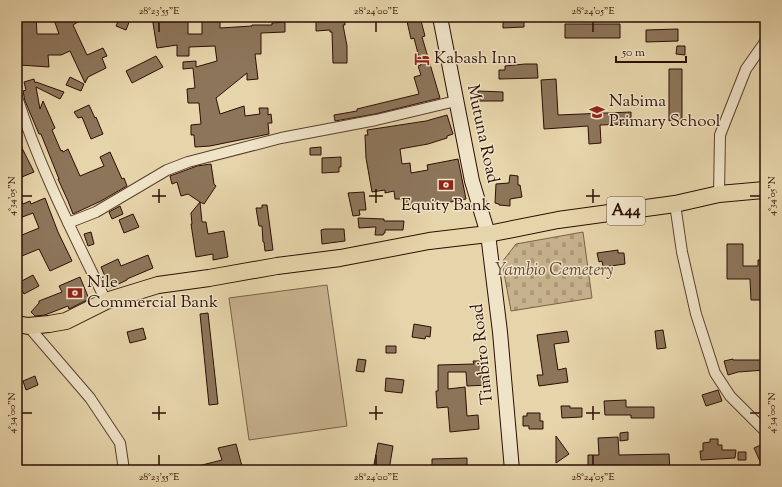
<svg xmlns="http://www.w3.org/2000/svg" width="782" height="487" viewBox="0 0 782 487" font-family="'Sorts Mill Goudy',serif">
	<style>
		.cemetery { fill: url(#cemetery-stones); stroke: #7a6049 }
		.green { fill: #c7b28e; stroke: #7a6049 }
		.building { fill: #8d755a; stroke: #2d0e04 }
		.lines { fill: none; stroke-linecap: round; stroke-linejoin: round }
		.street-casing { stroke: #5b402e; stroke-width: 12 }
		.secondary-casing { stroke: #2d0e04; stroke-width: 16 }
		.primary-casing { stroke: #2d0e04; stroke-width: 18 }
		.street { stroke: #efe3c8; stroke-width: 10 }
		.secondary { stroke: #efe3c8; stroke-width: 14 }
		.primary { stroke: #e6d4aa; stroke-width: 16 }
		.ticks { fill: none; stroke: #2d0e04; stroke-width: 1.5 }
		.labels { text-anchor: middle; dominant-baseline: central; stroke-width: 3; stroke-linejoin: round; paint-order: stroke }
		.shield { fill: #efe3c8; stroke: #674e3f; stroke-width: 1 }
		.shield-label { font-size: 16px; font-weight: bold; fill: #2d0e04 }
		.poi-label { font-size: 17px; fill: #2d0e04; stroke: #efe3c8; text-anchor: start }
		.street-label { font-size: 17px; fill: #2d0e04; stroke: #efe3c8 }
		.park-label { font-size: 17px; font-style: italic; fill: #634734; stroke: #efe3c8 }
		.neatline { fill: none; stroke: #2d0e04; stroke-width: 1.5 }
		.ticks-label { font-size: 10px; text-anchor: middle; fill: #2d0e04 }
	</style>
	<defs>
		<pattern id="cemetery-stones" width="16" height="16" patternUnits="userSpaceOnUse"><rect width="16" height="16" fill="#c7b28e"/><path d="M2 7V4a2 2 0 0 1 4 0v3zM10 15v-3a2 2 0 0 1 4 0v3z" fill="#ab9879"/></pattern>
	</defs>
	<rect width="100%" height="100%" fill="#e6d4aa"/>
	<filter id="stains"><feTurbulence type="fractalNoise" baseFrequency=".005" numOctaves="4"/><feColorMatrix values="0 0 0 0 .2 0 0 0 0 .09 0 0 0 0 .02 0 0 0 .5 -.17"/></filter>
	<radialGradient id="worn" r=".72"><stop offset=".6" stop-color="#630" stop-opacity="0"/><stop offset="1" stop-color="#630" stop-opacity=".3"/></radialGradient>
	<path class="cemetery" d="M583,232L592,298L511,311L502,262L516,244Z"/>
	<path class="green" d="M327,285L347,426L249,440L229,298Z"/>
	<path class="building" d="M17,17H36L37,34H59L53,17H86L73,25L87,55L103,48L107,56L102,58L106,68L88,77L85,83L70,51L61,55H48L49,67L20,65L19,46H17Z
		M120,17H131L126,30L116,26Z
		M152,17H188V34H202V17H220V28L252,26V25H272V23L285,22V32L261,33V54H255L258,79L247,80V73L216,98L220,114L244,106L245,116L260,114L259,108H268V115L271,114L272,123H268L269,134L210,146L195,147L194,135H191V125L201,124L199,103H188L187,89L195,88L193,68L183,69V62L196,61V67L217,61L215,46L189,47V56H177V45L157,48Z
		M345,17V25H343L347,46V63H333L332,32H330V30L316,31V18Z
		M406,17H420L425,36L422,37L440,98L375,114L335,121L334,115L357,111V109L419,94L414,77L421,75L418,66L421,65L414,38L411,39Z
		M503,17H524V27L503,28Z
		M565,24H620V38H565Z
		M678,29V41L646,42V30Z
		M677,46H685V55L676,54Z
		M156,56L163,67L132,83L126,71Z
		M525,64H537L538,78L499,79V70H505V66Z
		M669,69H682V121H669Z
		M70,77L84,84L81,91L66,85Z
		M34,79L35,83L36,82L64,92L60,99L36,87L40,109L43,101L55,128L52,130L61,151L62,150L63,152L68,149L80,176L104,166L100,157L110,152L122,179L124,178L127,186L101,201L73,214L68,201L58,179H59L41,134H39L25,101L23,91L26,90L24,82Z
		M556,79L558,115L631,112V124L600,125L601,143L589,144L588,126L544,129L541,80Z
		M478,91L503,92V101H478Z
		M89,105L95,118L96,117L103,134L91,139L82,117L78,118L74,112Z
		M447,115L453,134L447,136V138L428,144L400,149L402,164L410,163L411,173L428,170L427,165L458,159L466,199L435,205V202L403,206L402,199H395L394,191L385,193V190L372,192L366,158L365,135H368L367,130L426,121Z
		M17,138L34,172L17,179Z
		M321,147V155H310V148Z
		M341,157V167H339V172L322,173V158Z
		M211,164L214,184L216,186L204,204L200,202L202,222H206L208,234L224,231L228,257L213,260V254L196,257L191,224H192L191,213L200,202L188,194L181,196L177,182L172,184L170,176L197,166Z
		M510,175L518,176V185H520L522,197L510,199V206L499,205V204L495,203L496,184L509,183Z
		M17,189L23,204L30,201L31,204L45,198L58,232L72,261L50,271L39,249L17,258V237L39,228L33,213L17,219Z
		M364,192L366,210H359L360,215L353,216L348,193Z
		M262,205H267L273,250L265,251L264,242H263L262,226H259L256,208H262Z
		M120,206L123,214L112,219L109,212Z
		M133,214L139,227L124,233L119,220Z
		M358,218L384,219V221H404L403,230H385V233H384L383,235H375L376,227H374L359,228Z
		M325,229H344L345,241L322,244L321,230Z
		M91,232L94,244L88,246L84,234Z
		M727,244H743V266H758V260H765V300H751L750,279H727Z
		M618,250V253H624L625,264L603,267L602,261L599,262L597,253Z
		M148,255L153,268L127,279V280L110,288L101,267L118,259L121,266Z
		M33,275L39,286L24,294L18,283Z
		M80,277L89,299L69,309L68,306L45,315L35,316L31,312L39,303V301L62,292L59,286Z
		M208,313L218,404L209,405L200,314Z
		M414,324L431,327L430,337L426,336L425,339L412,337Z
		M143,328L146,339L130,343L127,332Z
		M663,330L666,348L657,349L655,331Z
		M567,331L569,342L554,344L558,370L566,368L568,382L539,386L537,375H543L537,335Z
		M386,346H396V353H386Z
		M358,359L366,360L364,372L356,371Z
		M733,359V360H765V370L738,372L728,375L724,361Z
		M473,361H481V378H487L488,385L467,386L466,372H448V389L465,387L467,416L478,415L479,429L450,432L448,407L437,408L436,391H438V365L474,364Z
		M35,376L38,385L26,390L23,381Z
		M386,378L404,380L402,393L385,391Z
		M718,390L722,401L706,406L702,395Z
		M626,400V407H654V418H631V415H605L604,401Z
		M561,406H570V408H582V417L562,418Z
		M527,413H540V421H543V429H529V426H523V416H527Z
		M628,432V440L620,441V433Z
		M556,436L569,454L556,463Z
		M618,437L619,455L669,454L670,470H588V455H599L598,438Z
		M710,439H718V445H722V450H736L735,458L701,460L700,451H703V443L710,442Z
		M378,443L393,446L389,470H373Z
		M765,443V470H764L754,448Z
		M236,444L243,470H194V467L222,460L218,448Z
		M738,452H746V460H738Z
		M467,458V470H432V459Z"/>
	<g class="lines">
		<g class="street-casing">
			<path id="street" d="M17,97C39,167 74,235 106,301
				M719,194L720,135L746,69L765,42
				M675,204L682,252L696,314L715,373L730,396L765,431
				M68,223L96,212L167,170L188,162L281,138L376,120L456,101
				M28,326L90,398L120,443L124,470"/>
		</g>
		<g class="secondary-casing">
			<path id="secondary" d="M440,17L472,181L488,234L500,332L512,470"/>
		</g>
		<g class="primary-casing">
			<path id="primary" d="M17,324L28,326L49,324L66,321L106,301L158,285L209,278L277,266L340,258L429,241L488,234L558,220L675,204L719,194L765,190"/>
		</g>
		<use href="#street" class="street"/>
		<use href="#secondary" class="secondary"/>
		<use href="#primary" class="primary"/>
	</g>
	<path class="ticks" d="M159,22V32M376,22V32M593,22V32M159,189V203M376,189V203M593,189V203M22,196H32M152,196H166M369,196H383M586,196H600M750,196H760M159,406V420M376,406V420M593,406V420M22,413H32M152,413H166M369,413H383M586,413H600M750,413H760M159,455V465M376,455V465M593,455V465"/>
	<defs>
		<g id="hotel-bare" transform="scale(1.2)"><path d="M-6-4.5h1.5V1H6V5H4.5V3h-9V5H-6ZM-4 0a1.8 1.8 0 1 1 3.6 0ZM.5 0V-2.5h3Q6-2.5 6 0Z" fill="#8f2418" stroke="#efe3c8" stroke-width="2.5" paint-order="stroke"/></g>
		<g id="school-bare" transform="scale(1.2)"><path d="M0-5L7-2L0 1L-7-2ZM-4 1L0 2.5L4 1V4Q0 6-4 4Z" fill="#8f2418" stroke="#efe3c8" stroke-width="2.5" paint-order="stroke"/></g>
		<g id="bank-bare" transform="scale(1.2)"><path d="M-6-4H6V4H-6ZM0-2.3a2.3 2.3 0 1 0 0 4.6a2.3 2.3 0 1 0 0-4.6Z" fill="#8f2418" stroke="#efe3c8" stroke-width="2.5" paint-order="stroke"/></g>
	</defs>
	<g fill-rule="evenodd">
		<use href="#hotel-bare" x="422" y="59"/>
		<use href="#school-bare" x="597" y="112"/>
		<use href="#bank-bare" x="446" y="185"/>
		<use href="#bank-bare" x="75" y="293"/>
	</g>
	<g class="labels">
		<rect class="shield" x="607" y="197" width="38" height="28" rx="3"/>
		<g class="shield-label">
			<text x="626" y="211">A44</text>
		</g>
		<g class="poi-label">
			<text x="434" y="59">Kabash Inn</text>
			<text x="609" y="102">Nabima<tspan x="609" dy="20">Primary School</tspan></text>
			<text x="446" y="206" text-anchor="middle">Equity Bank</text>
			<text x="87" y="283">Nile<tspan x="87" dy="20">Commercial Bank</tspan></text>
		</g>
		<g class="street-label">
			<text transform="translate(482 134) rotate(78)">Mutuna Road</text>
			<text transform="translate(483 354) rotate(-96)">Timbiro Road</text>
		</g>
		<g class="park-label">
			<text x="554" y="271">Yambio Cemetery</text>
		</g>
	</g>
	<rect width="782" height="487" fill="none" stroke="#e6d4aa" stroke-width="44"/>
	<path d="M616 56v6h70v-6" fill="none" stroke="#2d0e04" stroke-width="2"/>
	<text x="622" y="56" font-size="12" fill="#2d0e04" stroke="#efe3c8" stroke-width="3" paint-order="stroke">50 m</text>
	<rect x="22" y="22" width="738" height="443" class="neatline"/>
	<g class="ticks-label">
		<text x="159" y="14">28°23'55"E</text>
		<text x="376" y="14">28°24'00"E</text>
		<text x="593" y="14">28°24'05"E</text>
		<text transform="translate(11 196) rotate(-90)" y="4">4°34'05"N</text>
		<text transform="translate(771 196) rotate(-90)" y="4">4°34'05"N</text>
		<text transform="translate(11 413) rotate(-90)" y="4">4°34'00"N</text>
		<text transform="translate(771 413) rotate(-90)" y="4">4°34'00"N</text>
		<text x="159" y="480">28°23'55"E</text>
		<text x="376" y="480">28°24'00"E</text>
		<text x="593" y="480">28°24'05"E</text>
	</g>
	<rect width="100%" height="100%" filter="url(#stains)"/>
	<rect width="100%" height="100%" fill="url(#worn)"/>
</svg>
